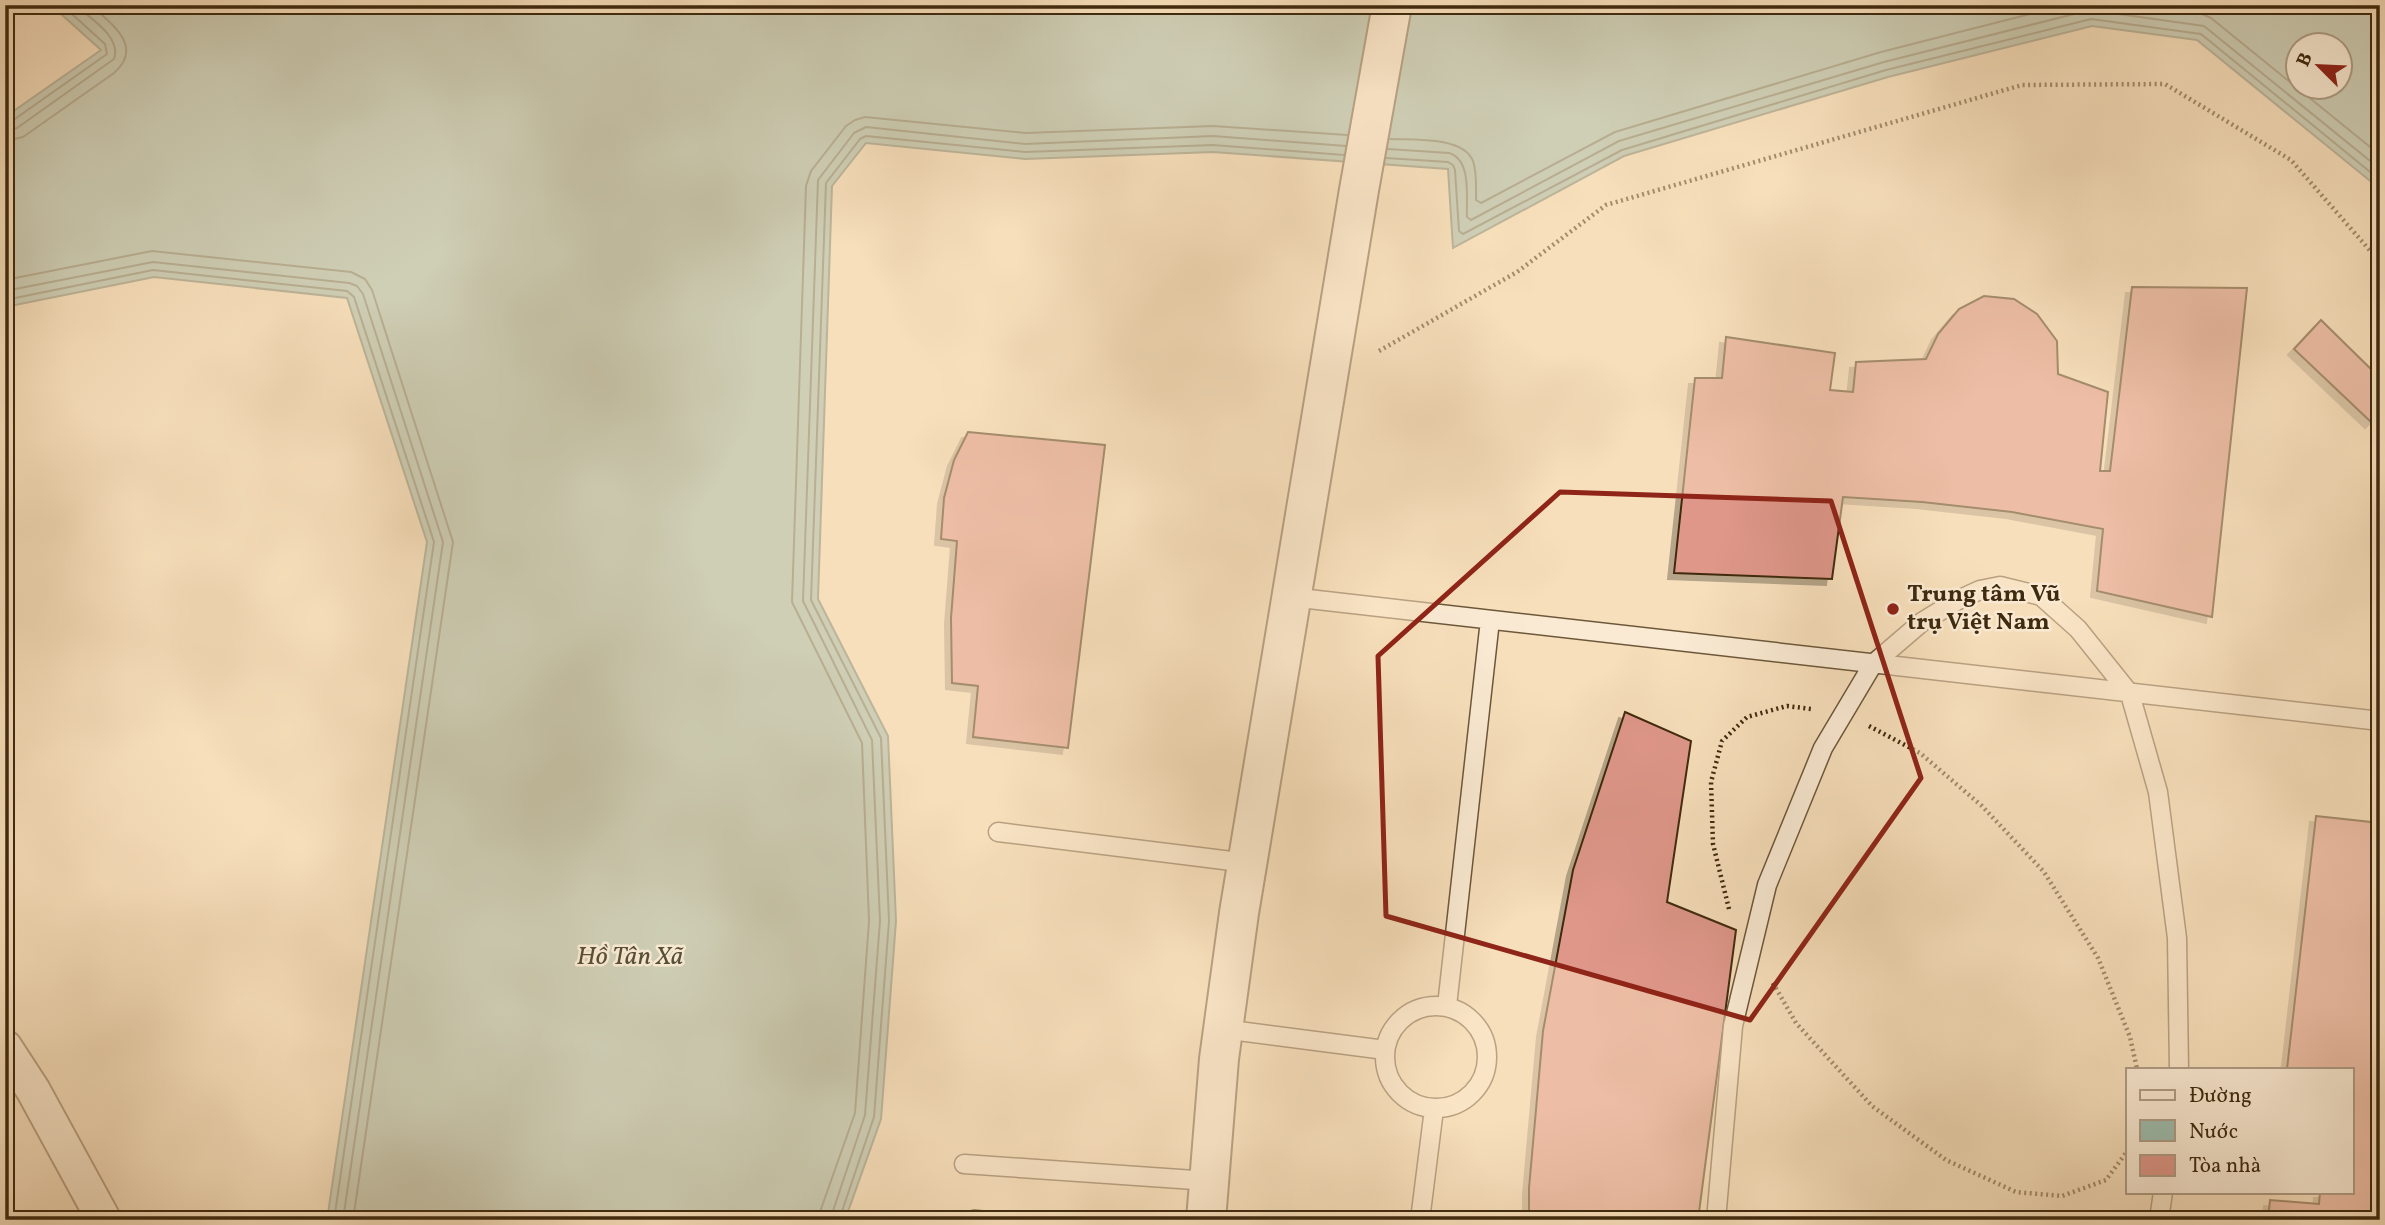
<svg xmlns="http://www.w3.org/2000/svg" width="2385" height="1225" viewBox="0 0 2385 1225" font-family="Vollkorn,serif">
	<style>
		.water { fill: #9dbdaf; stroke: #77826f; stroke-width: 2; fill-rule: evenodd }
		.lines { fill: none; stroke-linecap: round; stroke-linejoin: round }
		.shore { stroke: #6e745f; stroke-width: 2 }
		.building { fill: #df978a; stroke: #3f2a0f; stroke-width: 2; filter: url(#shadow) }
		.service-casing { stroke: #6d573a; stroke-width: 21 }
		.minor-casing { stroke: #6d573a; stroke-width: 37 }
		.tertiary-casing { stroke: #6d573a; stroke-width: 42 }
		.path { stroke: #3f2a0f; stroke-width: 4.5; stroke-dasharray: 2 3.5; stroke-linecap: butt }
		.service { stroke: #faead3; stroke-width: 18 }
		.minor { stroke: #faead3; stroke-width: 33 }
		.tertiary { stroke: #faead3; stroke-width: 38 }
		.marked { fill: none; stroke: #8f2418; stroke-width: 5; stroke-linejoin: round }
		.poi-dot { fill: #8f2418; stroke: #faead3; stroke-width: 2.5 }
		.labels { text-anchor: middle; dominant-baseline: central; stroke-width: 5; stroke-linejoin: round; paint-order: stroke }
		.poi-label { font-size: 24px; font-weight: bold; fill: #3f2a0f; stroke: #faead3; text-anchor: start }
		.water-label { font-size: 26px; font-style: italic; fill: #564f37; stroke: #faead3 }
	</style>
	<defs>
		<filter id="shadow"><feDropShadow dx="-6" dy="6" stdDeviation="0" flood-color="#0004"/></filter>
	</defs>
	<rect width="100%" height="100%" fill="#f7dfbb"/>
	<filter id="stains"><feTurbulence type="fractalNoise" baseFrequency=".00286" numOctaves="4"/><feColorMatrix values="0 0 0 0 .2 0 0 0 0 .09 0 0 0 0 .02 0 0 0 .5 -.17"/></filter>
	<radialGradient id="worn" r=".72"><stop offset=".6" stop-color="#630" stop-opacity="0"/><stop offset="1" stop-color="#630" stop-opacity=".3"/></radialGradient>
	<path class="water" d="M51,5H2380V189L2197,40L2092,26L1888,77L1624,156L1453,248L1448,169L1213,152L1025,159L866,143L832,186L818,599L888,736L896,921L881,1119L845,1220H327L427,542L347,298L154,277L5,307V117L101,50ZM2298,46H2340V88H2298Z"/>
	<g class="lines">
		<path class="shore" d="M2137,5L2202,14L2211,18L2380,155
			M5,122L12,121L107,54L105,44L62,5
			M5,131L17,128L114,59C122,37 90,18 75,5
			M1390,139C1412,140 1463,136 1473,161C1477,172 1476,188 1476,200L1481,203L1615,132L1881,52L2065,5
			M5,141L23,137L114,73C145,46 110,23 91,5
			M1388,149L1449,153C1472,160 1466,197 1467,217L1471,220L1619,141L1884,62L2090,10L2204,26L2380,169
			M1386,158L1448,162L1453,165L1455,170L1459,231L1463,234L1622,150L1886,70L2091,19L2201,34L2380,180
			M5,280L152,251L351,272L365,279L372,290L453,542L353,1220
			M5,291L153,262L349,283L357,286L363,294L443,542L343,1220
			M5,300L153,270L347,291L354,297L434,542L334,1220
			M820,1220L821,1209L855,1113L869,921L862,743L792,602L806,186L811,171L846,126L855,120L865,117L1026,133L1213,126L1347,135
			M830,1220L865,1115L880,921L872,740L803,601L818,180L854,133L866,127L1025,144L1213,136L1346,146
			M839,1220L874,1117L889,921L881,738L811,600L826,183L860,139L866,136L1025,152L1213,145L1344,155"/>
	</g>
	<path class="building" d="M2132,287L2247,288L2212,617L2097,591L2103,529L2012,512L1922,502L1843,497L1832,579L1674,573L1695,378H1722L1726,337L1835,353L1830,390L1853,392L1856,362L1926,359L1938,334L1959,309L1984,296L2014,299L2037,314L2057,341L2058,374L2108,392L2100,471H2110Z
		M2321,320L2380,378V413L2371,422L2294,349Z
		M968,432L1105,445L1068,748L973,737L978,686L952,683L951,618L957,541L941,539L944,498L954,460Z
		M1625,712L1691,741L1667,902L1736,930L1698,1220H1529V1188L1543,1031L1573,870Z
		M2316,816L2380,823V1220H2268L2270,1200L2319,1204L2320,1192H2352V1069H2287Z
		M974,1210L992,1212L1009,1220H949L956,1215Z"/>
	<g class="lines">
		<g class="service-casing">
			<path id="service" d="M1291,597L2380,721
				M998,832L1248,863
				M1385 1057a51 51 0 1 1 102 0a51 51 0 1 1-102 0Z
				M1447,1006L1490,620
				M1223,1029L1385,1050
				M964,1164L1209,1181
				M1420,1220L1434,1109
				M1716,1220L1733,1026L1767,885L1823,748L1873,664L1922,622L1958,600L1980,590L2000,586L2041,596L2078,629L2130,694L2158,792L2177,938L2179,1069
				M2159,1220L2163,1192"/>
		</g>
		<g class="minor-casing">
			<path id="minor" d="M5,1047L33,1090L104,1220"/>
		</g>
		<g class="tertiary-casing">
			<path id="tertiary" d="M1206,1220L1219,1059L1239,913L1359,190L1392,5"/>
		</g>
		<path class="path" d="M1379,351L1517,272L1606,205L2022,85L2165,84L2291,160L2380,262
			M1869,726L1920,753L1982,806L2044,872L2098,958L2130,1037L2137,1069
			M1729,909L1713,844L1711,782L1722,741L1747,717L1787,706L1811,709
			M1773,983L1796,1023L1872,1106L1946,1160L2016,1192L2062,1196L2106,1180L2128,1150"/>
		<use href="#service" class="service"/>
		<use href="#minor" class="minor"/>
		<use href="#tertiary" class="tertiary"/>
	</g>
	<path d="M0 0H2385V1225H0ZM1560,492L1831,501L1921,778L1750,1020L1386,916L1378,656Z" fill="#f7dfbb" fill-opacity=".55" fill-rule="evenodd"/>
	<path class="marked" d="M1560,492L1831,501L1921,778L1750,1020L1386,916L1378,656Z"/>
	<circle class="poi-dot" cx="1893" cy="609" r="7"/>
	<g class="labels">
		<g class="poi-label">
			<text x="1907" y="595">Trung tâm Vũ<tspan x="1907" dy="28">trụ Việt Nam</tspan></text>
		</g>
		<g class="water-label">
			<text x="630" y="957">Hồ Tân Xã</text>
		</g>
	</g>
	<rect width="2385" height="1225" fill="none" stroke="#f7dfbb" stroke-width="28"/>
	<rect x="7" y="7" width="2371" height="1211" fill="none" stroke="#3f2a0f" stroke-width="3.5"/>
	<rect x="14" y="14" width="2357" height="1197" fill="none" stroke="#3f2a0f" stroke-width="2"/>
	<rect x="2126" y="1068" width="228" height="126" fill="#faead3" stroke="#af9d85" stroke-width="2"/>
	<rect x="2140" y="1090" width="35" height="10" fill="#faead3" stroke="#af9d85" stroke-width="2"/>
	<text x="2189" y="1102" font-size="21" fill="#3f2a0f">Đường</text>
	<rect x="2140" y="1120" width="35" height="21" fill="#9dbdaf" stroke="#af9d85" stroke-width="2"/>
	<text x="2189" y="1138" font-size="21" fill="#3f2a0f">Nước</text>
	<rect x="2140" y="1155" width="35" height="21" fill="#df978a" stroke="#af9d85" stroke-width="2"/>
	<text x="2189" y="1172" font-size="21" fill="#3f2a0f">Tòa nhà</text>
	<g transform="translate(2319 66) rotate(294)"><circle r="33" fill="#faead3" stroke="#af9d85" stroke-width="2"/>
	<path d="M0-5L12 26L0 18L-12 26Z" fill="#8f2418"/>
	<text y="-10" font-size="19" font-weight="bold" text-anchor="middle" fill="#3f2a0f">B</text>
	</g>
	<rect width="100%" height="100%" filter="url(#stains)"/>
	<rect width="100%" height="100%" fill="url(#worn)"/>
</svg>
